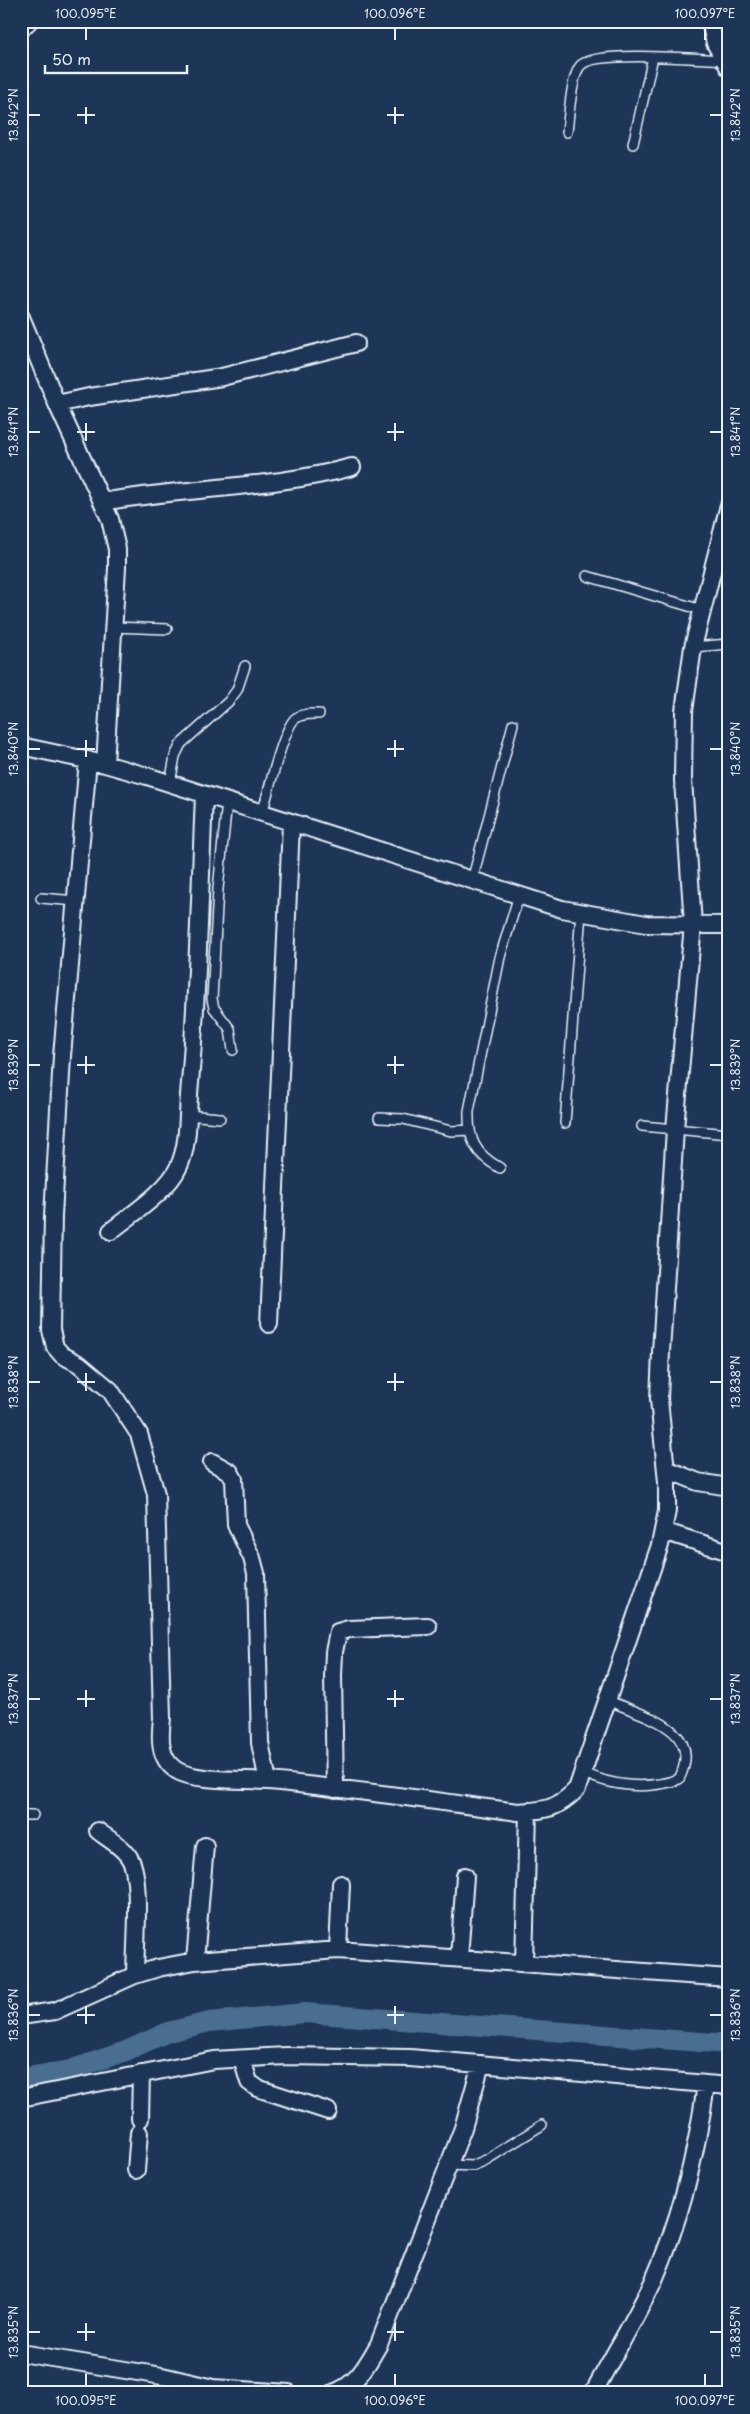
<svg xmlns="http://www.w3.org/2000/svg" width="750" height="2414" viewBox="0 0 750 2414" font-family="'Playpen Sans',sans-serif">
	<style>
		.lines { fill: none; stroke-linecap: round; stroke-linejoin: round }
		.canal { stroke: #496e8f; stroke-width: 20 }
		.lane-casing { stroke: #e8f1f8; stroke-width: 12 }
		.street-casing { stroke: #e8f1f8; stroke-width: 20 }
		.lane { stroke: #1d3557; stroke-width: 9 }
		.street { stroke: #1d3557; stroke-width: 16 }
		.ticks { fill: none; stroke: #e8f1f8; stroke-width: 2 }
		.neatline { fill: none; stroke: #e8f1f8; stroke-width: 2 }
		.ticks-label { font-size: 12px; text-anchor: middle; fill: #e8f1f8 }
	</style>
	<rect width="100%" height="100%" fill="#1d3557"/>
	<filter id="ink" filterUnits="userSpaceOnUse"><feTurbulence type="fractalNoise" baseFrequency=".02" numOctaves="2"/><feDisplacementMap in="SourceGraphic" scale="10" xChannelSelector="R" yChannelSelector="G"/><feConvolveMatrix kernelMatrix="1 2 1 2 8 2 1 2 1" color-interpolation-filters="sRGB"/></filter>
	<g filter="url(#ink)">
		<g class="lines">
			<path class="canal" d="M21,2078L70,2070L126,2051L168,2032L209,2022L305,2013L729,2044"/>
			<g class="lane-casing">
				<path id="lane" d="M567,132C569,117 571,75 581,65C596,50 700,59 725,60
					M633,144L653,57
					M587,576L702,610
					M113,627L167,629
					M693,647L729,644
					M170,784L175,756L181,744L229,701L237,690L245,666
					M227,802L218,889L212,999L214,1008L230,1029L233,1050
					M262,814C267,797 284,725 296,718C303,713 312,714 319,714
					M472,881L513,724
					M41,898L76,901
					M187,1115L220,1118
					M379,1118L403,1119L451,1131L470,1130
					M565,1123L581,912
					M642,1126L729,1134
					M500,1168C475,1154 468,1140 469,1111L500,957L519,895
					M583,1772C611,1787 649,1790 679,1779C705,1728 643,1716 607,1700
					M21,1815H33
					M449,2165L472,2166L486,2160L542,2125"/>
			</g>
			<g class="street-casing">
				<path id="street" d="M710,21L715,43L729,68
					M21,29L29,21
					M21,317L57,404L110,519L117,549V568L105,764
					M57,404L89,397L222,377L356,343
					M102,502C185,487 271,489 352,467
					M21,746L105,764L147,776L562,909L646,924L729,925
					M88,760L62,1056L53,1216L51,1330L55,1347L62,1355L79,1364L110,1390L139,1434L156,1494L162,1718C160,1736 158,1758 176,1770C194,1782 246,1779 269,1781C352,1789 435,1801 518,1812C546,1810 556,1810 577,1789L660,1545L667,1511V1482L659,1399L661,1352L675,1129L693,924L683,780L684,711L693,647L729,505
					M111,1231C132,1214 168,1191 179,1166C190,1142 187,1109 190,1083C198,988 200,891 204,795
					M269,1324L291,824
					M212,1462L230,1472L234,1479L236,1525L252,1558L256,1573L260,1743L268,1781
					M666,1469L698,1482L729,1487
					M663,1531L729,1552
					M335,1789L333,1676L334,1652L338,1632L349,1629L428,1626
					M98,1831C108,1839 124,1847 130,1859C142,1879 135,1949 135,1975
					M338,1950L341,1884
					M459,1958L465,1876
					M195,1961L205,1846
					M524,1964L528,1811
					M21,2016L55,2011L135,1975L158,1968L195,1961L338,1950L729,1978
					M242,2059L249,2082L257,2088L328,2111
					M21,2098L214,2060L286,2056L410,2058L729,2086
					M140,2119L141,2074
					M136,2170L139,2133
					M21,2353L162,2376L213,2388L289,2393
					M333,2393C357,2385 367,2365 379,2344L463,2128L481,2064
					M593,2393C613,2356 635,2320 653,2282C681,2219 697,2152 706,2084"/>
			</g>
			<use href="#lane" class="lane"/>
			<use href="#street" class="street"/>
		</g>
	</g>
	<path class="ticks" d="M86,28V40M395,28V40M705,28V40M86,107V124M395,107V124M28,115H40M77,115H95M387,115H404M710,115H722M86,423V441M395,423V441M28,432H40M77,432H95M387,432H404M710,432H722M86,740V757M395,740V757M28,749H40M77,749H95M387,749H404M710,749H722M86,1056V1074M395,1056V1074M28,1065H40M77,1065H95M387,1065H404M710,1065H722M86,1373V1391M395,1373V1391M28,1382H40M77,1382H95M387,1382H404M710,1382H722M86,1690V1707M395,1690V1707M28,1699H40M77,1699H95M387,1699H404M710,1699H722M86,2006V2024M395,2006V2024M28,2015H40M77,2015H95M387,2015H404M710,2015H722M86,2323V2341M395,2323V2341M28,2332H40M77,2332H95M387,2332H404M710,2332H722M86,2374V2386M395,2374V2386M705,2374V2386"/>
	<rect width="750" height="2414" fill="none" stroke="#1d3557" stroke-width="55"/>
	<path d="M45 65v8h142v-8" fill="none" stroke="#e8f1f8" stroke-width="2.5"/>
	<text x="52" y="65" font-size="15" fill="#e8f1f8" stroke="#1d3557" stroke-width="4" paint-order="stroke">50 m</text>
	<rect x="28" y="28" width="694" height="2358" class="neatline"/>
	<g class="ticks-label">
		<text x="86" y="18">100.095°E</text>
		<text x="395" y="18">100.096°E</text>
		<text x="705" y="18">100.097°E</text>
		<text transform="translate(14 115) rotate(-90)" y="4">13.842°N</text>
		<text transform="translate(736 115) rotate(-90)" y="4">13.842°N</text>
		<text transform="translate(14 432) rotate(-90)" y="4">13.841°N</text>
		<text transform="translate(736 432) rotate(-90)" y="4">13.841°N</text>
		<text transform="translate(14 749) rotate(-90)" y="4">13.840°N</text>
		<text transform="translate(736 749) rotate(-90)" y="4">13.840°N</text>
		<text transform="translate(14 1065) rotate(-90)" y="4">13.839°N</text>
		<text transform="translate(736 1065) rotate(-90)" y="4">13.839°N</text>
		<text transform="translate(14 1382) rotate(-90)" y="4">13.838°N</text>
		<text transform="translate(736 1382) rotate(-90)" y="4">13.838°N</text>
		<text transform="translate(14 1699) rotate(-90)" y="4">13.837°N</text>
		<text transform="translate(736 1699) rotate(-90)" y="4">13.837°N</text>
		<text transform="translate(14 2015) rotate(-90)" y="4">13.836°N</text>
		<text transform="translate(736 2015) rotate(-90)" y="4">13.836°N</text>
		<text transform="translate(14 2332) rotate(-90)" y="4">13.835°N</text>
		<text transform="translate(736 2332) rotate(-90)" y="4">13.835°N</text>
		<text x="86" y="2405">100.095°E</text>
		<text x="395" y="2405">100.096°E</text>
		<text x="705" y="2405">100.097°E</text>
	</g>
</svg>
